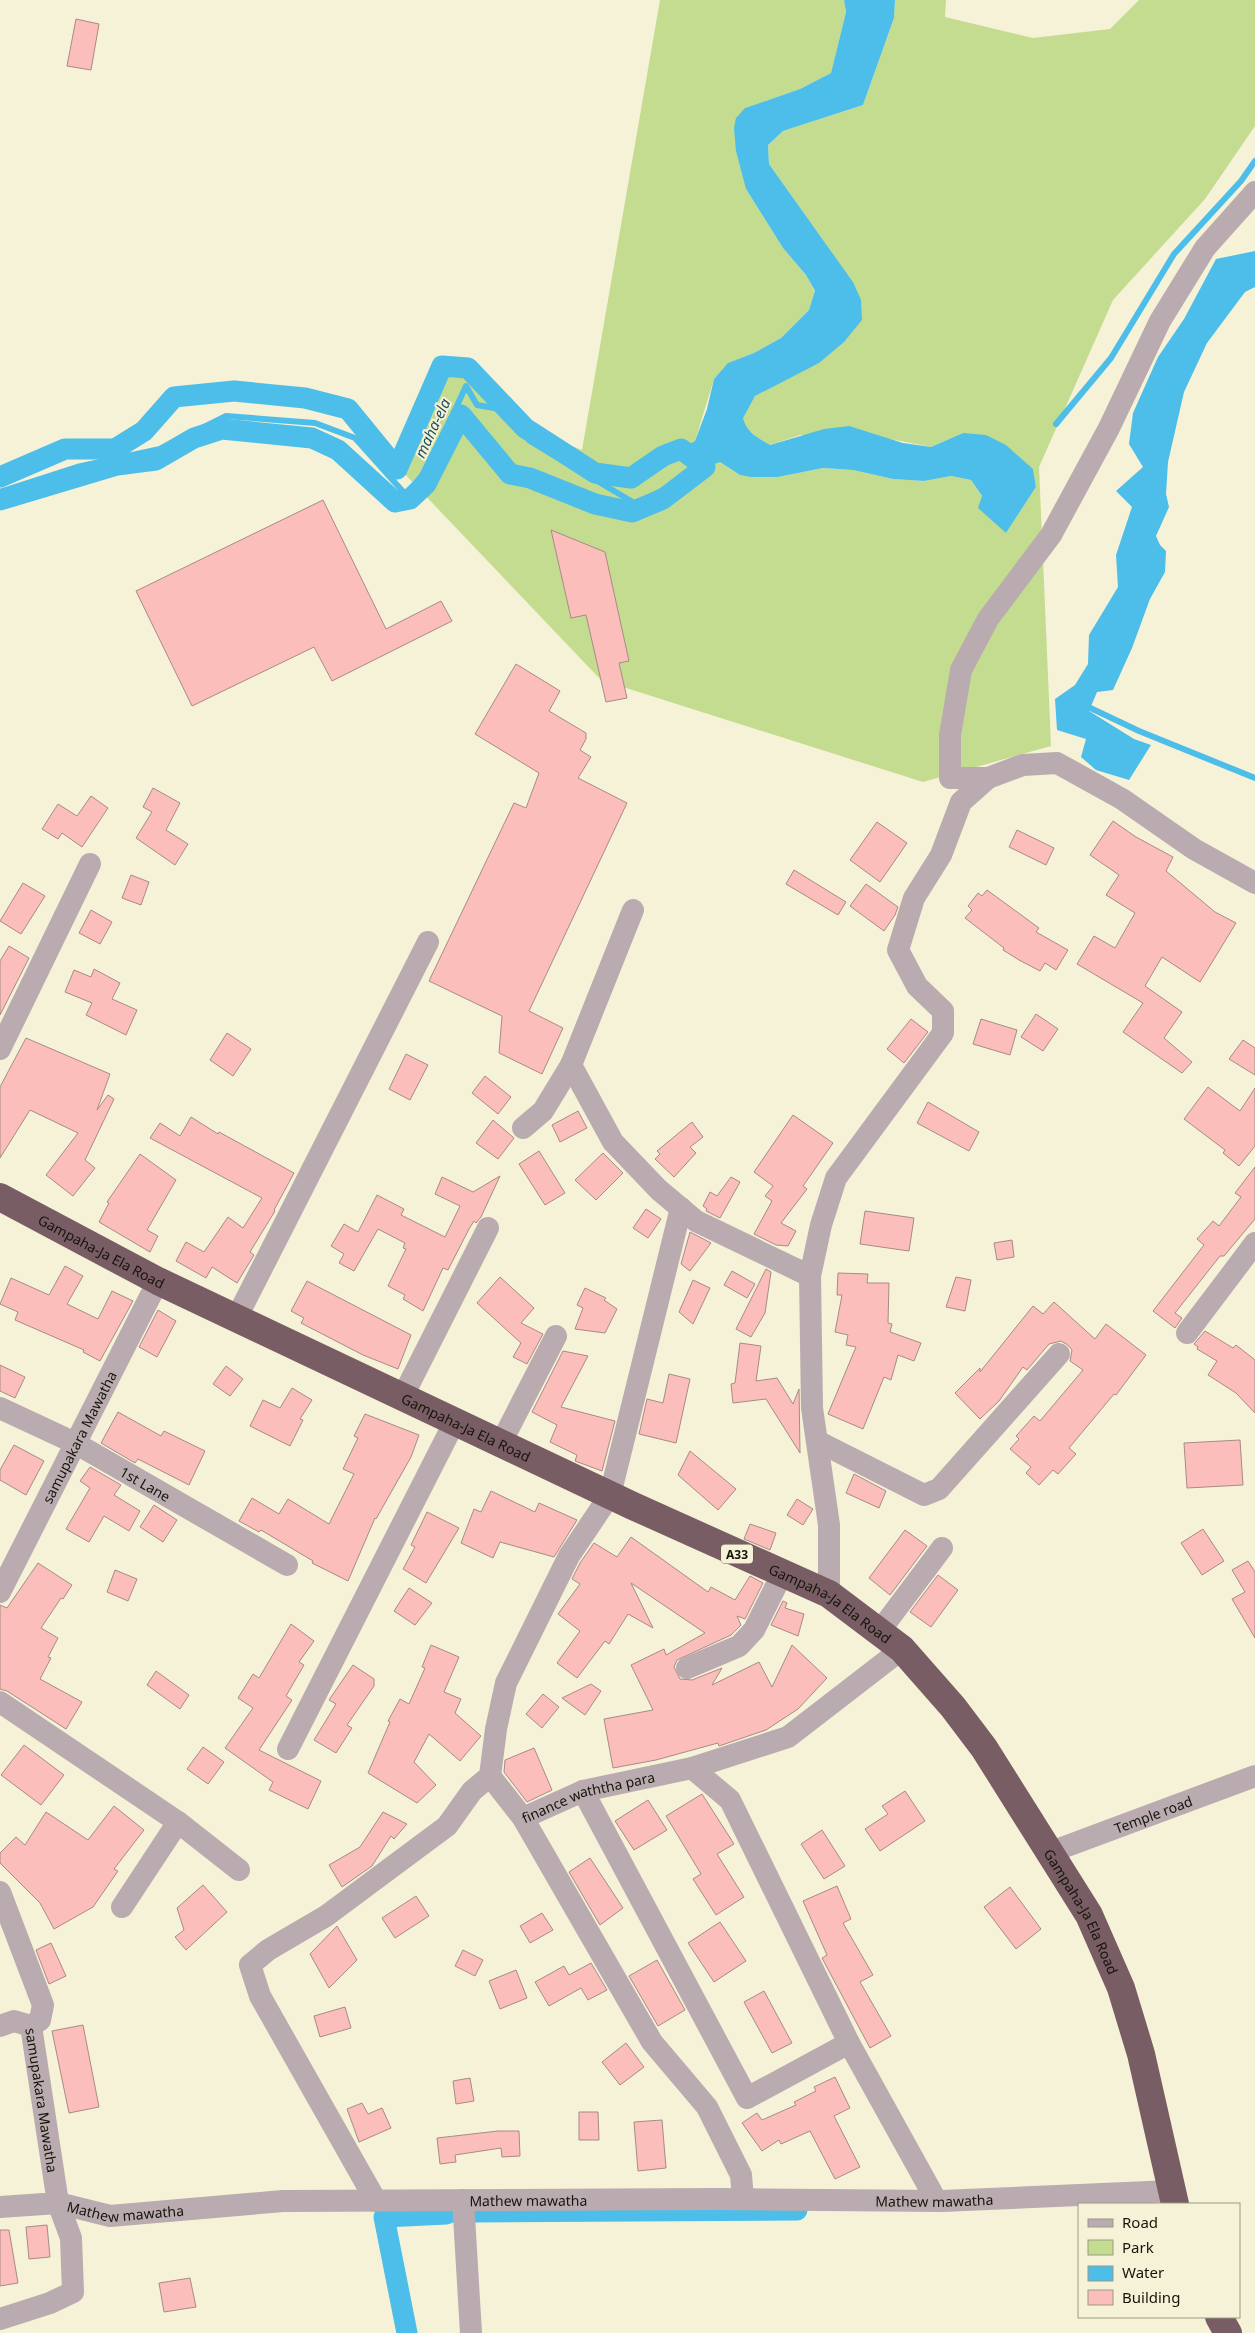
<svg xmlns="http://www.w3.org/2000/svg" width="1255" height="2333" viewBox="0 0 1255 2333" font-family="'Noto Sans',sans-serif">
	<style>
		.green { fill: #c4dc8f }
		.water { fill: #4dbde9 }
		.lines { fill: none; stroke-linecap: round; stroke-linejoin: round }
		.stream { stroke: #4dbde9; stroke-width: 6 }
		.canal { stroke: #4dbde9; stroke-width: 21 }
		.building { fill: #fbbeba; stroke: #a88a88 }
		.minor { stroke: #b9abaf; stroke-width: 22 }
		.highway { stroke: #785d64; stroke-width: 28 }
		.labels { text-anchor: middle; dominant-baseline: central; stroke-width: 4; stroke-linejoin: round; paint-order: stroke }
		.shield { fill: #f6f2d7; stroke: #595748; stroke-width: 1 }
		.shield-label { font-size: 12px; font-weight: bold; fill: #16150b }
		.street-label { font-size: 14px; fill: #16150b; stroke: #f6f2d7 }
		.water-label { font-size: 15px; font-style: italic; fill: #204f62; stroke: #f6f2d7 }
	</style>
	<rect width="100%" height="100%" fill="#f6f2d7"/>
	<path class="green" d="M660,0H844L846,12L831,73L800,89L745,108L746,189L783,248L806,275L815,292L809,310L781,338L754,353L729,363L714,379L695,441L682,450L720,462L740,475L778,477L823,468L853,470L893,479L924,481L951,476L971,480L1006,533L1036,487L1033,469L1019,459L963,433L931,447L880,437L800,435L770,445C757,437 747,433 742,417L755,396L776,384L853,282L769,164L768,145L783,131L863,105L894,18L895,0H946L945,17L1033,38L1110,29L1139,0H1255V126L1205,199L1113,300L1039,467L1051,746L923,782L601,680L399,468L442,366L468,364L526,428L582,450Z"/>
	<path class="water" d="M844,0H895L894,18L863,105L783,131L768,145L769,164L853,282L861,300L862,320L844,342L819,363L755,396L743,418C747,433 757,437 770,445L824,429L849,426L903,443L931,447L963,433L986,435L1006,445L1033,469L1036,487L1006,533L978,508L982,496L971,480L951,476L924,481L893,479L853,470L823,468L778,477H751L740,475L720,462L705,467L681,449L695,441L707,409L714,379L728,363L754,353L781,338L809,310L815,291L806,275L783,248L746,189L736,151L734,128L736,118L745,108L800,89L831,73L846,12Z
		M1255,251V287L1245,292L1207,343L1184,392L1168,462L1166,494L1169,507L1156,536L1160,545L1166,551L1165,572L1150,599L1132,648L1113,690L1097,692L1089,711L1134,739L1151,745L1129,780L1096,770L1081,757L1086,739L1057,730L1055,699L1075,685L1088,664L1089,635L1118,587L1116,555L1132,507L1116,491L1143,467L1129,444L1133,413L1158,357L1184,319L1216,259Z"/>
	<g class="lines">
		<path class="stream" d="M1056,424L1111,358L1174,254L1241,181L1255,161
			M0,492L77,467L160,449L226,416L315,423L355,438L406,495L429,467L466,386L477,405L500,409L530,441L636,504L673,485L706,460
			M1084,705L1139,731L1255,778"/>
		<path class="canal" d="M0,477L65,449H115L144,431L174,397L234,391L305,398L348,409L397,469L442,366L468,368L525,428L595,473L631,478L663,456L681,449L705,467L663,499L632,512L595,504L530,478L510,474L461,415L426,484L410,499L395,502L338,450L312,438L222,429L194,438L156,460L117,465L0,500
			M474,2212L797,2210
			M407,2333L384,2217L447,2214"/>
	</g>
	<path class="building" d="M76,19L99,24L91,70L67,66Z
		M323,500L386,629L441,601L452,621L332,681L314,647L192,706L136,591Z
		M551,530L605,552L629,661L619,663L627,698L606,702L586,615L571,618Z
		M516,664L560,691L549,711L586,733V739L580,750L591,757L578,778L627,803L529,1011L563,1028L542,1074L499,1053L502,1016L429,981L514,803L526,808L539,773L475,734Z
		M153,788L180,803L166,830L188,844L175,865L136,838L152,812L143,807Z
		M91,796L108,808L82,847L62,833L58,839L42,829L58,804L77,816Z
		M1113,821L1136,837L1173,857L1166,871L1215,912L1236,923L1200,982L1162,957L1145,986L1182,1012L1164,1038L1192,1062L1182,1073L1123,1032L1143,1003L1077,964L1094,936L1115,948L1135,913L1106,895L1119,875L1090,855Z
		M877,822L907,843L880,882L850,860Z
		M1017,830L1054,848L1046,865L1009,847Z
		M794,870L846,902L838,915L786,884Z
		M131,875L149,882L141,905L122,898Z
		M23,883L45,896L21,934L0,921Z
		M866,884L898,907L895,915L884,931L850,906Z
		M987,890L1039,928L1036,932L1068,950L1056,970L1045,963L1040,971L1019,960L1003,950L1004,948L965,918L972,910L968,906L978,893L982,896Z
		M91,910L112,922L100,944L79,933Z
		M9,946L29,958L0,1015V961Z
		M94,969L120,983L112,999L137,1010L126,1035L86,1015L92,1003L65,992L74,970L91,977Z
		M1036,1014L1058,1029L1043,1051L1021,1037Z
		M911,1019L928,1032L904,1063L887,1049Z
		M981,1019L1017,1030L1010,1055L973,1044Z
		M227,1033L251,1049L233,1076L210,1060Z
		M26,1038L110,1074L97,1110L108,1095L114,1099L85,1160L95,1168L73,1196L46,1175L78,1133L30,1110L0,1158V1087Z
		M1243,1040L1255,1048V1075L1229,1059Z
		M406,1054L428,1065L410,1100L389,1089Z
		M485,1076L511,1097L498,1114L472,1093Z
		M1208,1087L1240,1111L1255,1088V1146L1239,1166L1223,1153L1225,1150L1184,1119Z
		M928,1102L979,1132L969,1151L917,1123Z
		M578,1111L587,1128L560,1142L552,1125Z
		M793,1115L833,1143L803,1186L807,1189L781,1223L796,1231L788,1246L776,1245L754,1234L772,1201L765,1196L773,1186L754,1172Z
		M191,1117L218,1134L219,1132L294,1173L274,1210L275,1211L250,1252L254,1255L237,1283L212,1267L206,1278L176,1261L186,1242L204,1252L228,1217L243,1228L262,1198L150,1138L160,1123L180,1136Z
		M493,1120L514,1138L498,1159L476,1143Z
		M692,1122L703,1137L690,1147L696,1153L674,1177L655,1159L660,1154L657,1151Z
		M539,1151L565,1193L545,1205L519,1164Z
		M603,1153L623,1173L596,1200L575,1180Z
		M140,1154L176,1180L147,1230L158,1236L150,1252L99,1222L109,1203L107,1202Z
		M1255,1167V1219L1224,1256H1220L1175,1313L1182,1318L1175,1328L1153,1311L1204,1245L1197,1239L1213,1221L1219,1226L1241,1197L1235,1193Z
		M500,1176L481,1217L476,1223L474,1221L469,1229L448,1270L443,1268L423,1311L403,1299L405,1295L388,1286L406,1249L403,1248L405,1243L378,1229L354,1271L339,1263L344,1254L331,1246L344,1224L358,1232L377,1195L404,1209L401,1215L445,1237L460,1206L435,1194L442,1177L473,1192Z
		M731,1177L740,1182L720,1218L706,1211L707,1209L703,1206L710,1192L717,1196Z
		M646,1209L661,1219L648,1238L633,1228Z
		M865,1211L914,1218L909,1251L860,1244Z
		M690,1232L711,1243L690,1271L681,1264Z
		M1012,1240L1014,1257L997,1260L994,1243Z
		M65,1266L83,1276L67,1304L98,1319L112,1291L133,1301L100,1361L83,1352L84,1350L15,1320L18,1312L0,1304L11,1278L49,1295Z
		M766,1269L771,1272L765,1313L751,1337L736,1329Z
		M732,1271L755,1284L747,1298L724,1285Z
		M838,1273L868,1274L867,1283H889L888,1323L892,1324L890,1332L921,1343L914,1361L898,1355L891,1380L884,1377L863,1429L828,1414L856,1347L846,1345L848,1335L835,1332L842,1295H837Z
		M500,1277L534,1308L521,1323L543,1334L527,1364L513,1357L521,1343L477,1303Z
		M956,1277L971,1280L965,1311L946,1307Z
		M693,1280L710,1288L693,1324L679,1312Z
		M307,1281L411,1335L398,1369L363,1355L301,1323L304,1318L291,1311Z
		M585,1288L606,1298L604,1300L617,1309L605,1333L575,1329L583,1308L577,1305Z
		M1054,1302L1095,1339L1106,1324L1146,1355L1116,1395L1114,1394L1069,1448L1076,1454L1058,1474L1053,1470L1039,1485L1026,1473L1031,1467L1010,1449L1019,1439L1016,1436L1034,1416L1040,1421L1083,1370L1070,1361L1072,1350L1068,1345L1061,1341L1049,1344L1027,1370L1023,1367L999,1401L980,1419L955,1393L980,1368V1372L1033,1306L1043,1314Z
		M158,1310L176,1321L157,1357L139,1347Z
		M1205,1331L1233,1348L1236,1345L1255,1360V1413L1236,1393L1208,1375L1217,1361L1197,1349L1198,1347L1194,1344Z
		M740,1343L761,1346L756,1381L777,1378L793,1404L799,1389L800,1453L766,1399L733,1403L731,1384L735,1383Z
		M563,1351L588,1356L561,1407L615,1421L602,1471L575,1461L577,1455L550,1442L557,1425L532,1412Z
		M0,1365L25,1377L15,1398L0,1391Z
		M226,1366L243,1379L230,1396L213,1384Z
		M669,1374L690,1379L676,1443L639,1434L647,1399L663,1403Z
		M292,1388L312,1400L300,1419L303,1420L290,1446L250,1426L263,1400L280,1408Z
		M118,1412L161,1436L164,1431L205,1451L189,1485L138,1459L135,1463L101,1443Z
		M365,1414L419,1435L411,1457L376,1519L375,1518L348,1581L312,1563L313,1561L261,1530L259,1532L239,1521L252,1498L279,1514L288,1499L329,1524L354,1474L343,1469L358,1438L354,1436Z
		M1240,1440L1243,1485L1187,1488L1184,1443Z
		M14,1445L44,1461L26,1495L0,1480V1470Z
		M690,1451L736,1489L718,1510L678,1475Z
		M90,1467L121,1485L114,1495L140,1511L129,1531L104,1516L89,1542L66,1529L90,1488L80,1481Z
		M854,1474L886,1491L879,1508L846,1493Z
		M491,1491L535,1512L539,1503L577,1520L554,1557L500,1542L493,1558L461,1543L474,1509L481,1512Z
		M797,1499L813,1509L803,1525L787,1515Z
		M154,1505L177,1520L163,1542L140,1527Z
		M427,1512L459,1528L426,1583L403,1569L415,1547L411,1545Z
		M750,1524L776,1533L770,1550L744,1539Z
		M1203,1529L1224,1561L1202,1575L1181,1543Z
		M905,1530L927,1546L890,1595L869,1578Z
		M631,1537L708,1592L711,1587L735,1600L750,1576L763,1583L745,1619L737,1616L741,1625L731,1635L677,1660L674,1667L680,1679L692,1680L722,1668L712,1685L759,1662L772,1687L792,1645L827,1678L798,1709L766,1730L719,1746L718,1743L656,1760L613,1768L604,1719L653,1710L631,1665L664,1649L666,1655L705,1633L631,1583L653,1628L628,1614L609,1644L605,1641L577,1678L557,1663L580,1631L558,1614L580,1584L572,1579L580,1563L594,1543L617,1557Z
		M1248,1561L1255,1572V1638L1232,1599L1245,1592L1232,1570Z
		M38,1563L72,1585L63,1599L61,1598L41,1628L58,1638L48,1657L51,1658L40,1679L82,1702L66,1729L7,1691L0,1689V1605L7,1608Z
		M115,1570L137,1579L128,1601L107,1592Z
		M938,1575L958,1590L931,1627L910,1612Z
		M409,1588L432,1603L415,1625L394,1611Z
		M783,1601L787,1603L785,1608L804,1614L798,1636L771,1625Z
		M291,1624L314,1641L299,1662L304,1665L286,1696L292,1700L259,1750L321,1781L308,1809L269,1790L273,1782L225,1748L253,1708L238,1698L253,1674L259,1678Z
		M431,1645L459,1657L444,1692L461,1699L455,1713L481,1736L460,1761L429,1734L414,1762L436,1785L417,1803L368,1773L390,1722L388,1721L400,1699L409,1704L425,1668L422,1667Z
		M353,1665L374,1679V1686L347,1725L352,1728L336,1753L314,1740L336,1704L329,1700Z
		M156,1671L189,1695L180,1709L147,1685Z
		M591,1684L601,1691L585,1715L562,1698Z
		M543,1694L559,1707L542,1728L526,1714Z
		M24,1745L64,1775L41,1805L1,1775Z
		M203,1747L224,1762L208,1784L187,1769Z
		M534,1748L552,1790L527,1802L504,1772L505,1760Z
		M905,1791L925,1821L880,1851L865,1829L888,1814L882,1806Z
		M702,1794L734,1844L717,1854L744,1897L716,1915L693,1879L701,1874L666,1816Z
		M648,1800L667,1830L634,1850L615,1821Z
		M114,1806L144,1830L114,1869L118,1871L93,1907L54,1929L40,1903L0,1863V1853L16,1837L25,1845L46,1812L88,1840Z
		M383,1812L407,1824L394,1839L391,1836L372,1866L342,1887L329,1865L360,1847Z
		M822,1830L845,1866L824,1879L801,1844Z
		M590,1858L623,1908L600,1925L569,1872Z
		M203,1885L227,1912L186,1950L175,1937L184,1930L177,1908Z
		M837,1886L851,1919L843,1923L873,1975L860,1982L891,2036L870,2048L822,1958L827,1955L803,1901Z
		M1010,1887L1041,1929L1016,1949L984,1907Z
		M416,1896L429,1916L395,1938L382,1918Z
		M542,1913L553,1930L530,1943L520,1926Z
		M720,1922L746,1961L714,1982L688,1943Z
		M337,1926L357,1960L329,1988L310,1954Z
		M51,1943L66,1976L49,1984L36,1950Z
		M463,1950L483,1960L475,1976L455,1966Z
		M657,1960L685,2010L658,2026L629,1976Z
		M591,1963L607,1990L588,2000L581,1988L549,2006L535,1982L564,1966L569,1975Z
		M516,1970L527,1998L500,2009L489,1981Z
		M764,1991L792,2043L772,2053L744,2002Z
		M345,2007L351,2028L320,2037L314,2016Z
		M83,2025L99,2107L69,2113L52,2031Z
		M626,2043L644,2067L620,2085L602,2062Z
		M835,2077L850,2108L834,2116L860,2167L835,2179L810,2131L781,2144L779,2140L762,2151L742,2123L757,2113L762,2120L796,2105L794,2102L816,2091L814,2087Z
		M470,2078L474,2101L456,2104L453,2081Z
		M362,2103L368,2114L382,2108L391,2128L359,2142L347,2109Z
		M579,2112H598L599,2140H579Z
		M662,2120L666,2168L638,2171L634,2122Z
		M498,2131H519L520,2156L502,2157L501,2148L455,2155L456,2162L440,2164L437,2138Z
		M47,2225L50,2257L29,2259L26,2227Z
		M0,2230H9L18,2283L0,2286Z
		M190,2278L196,2307L164,2312L159,2283Z"/>
	<g class="lines">
		<g class="minor">
			<path d="M988,778H950V735L961,670L988,619L1051,535L1109,428L1160,321L1205,248L1255,192"/>
			<path d="M633,910L571,1065L613,1142L659,1190L696,1221L810,1276"/>
			<path d="M0,1049L90,864"/>
			<path d="M523,1128L543,1111L571,1065"/>
			<path d="M237,1317L428,942"/>
			<path d="M1187,1333L1255,1243"/>
			<path d="M403,1396L488,1228"/>
			<path id="s1" d="M0,1408L75,1443L287,1565"/>
			<path d="M817,1441L924,1495L939,1489L1059,1354"/>
			<path d="M501,1443L556,1336"/>
			<path id="s2" d="M0,1592L158,1281"/>
			<path d="M829,1594V1525L812,1408L810,1276L821,1225L836,1178L943,1033V1011L917,986L898,950L914,898L941,855L961,802L988,778L1023,765L1057,763L1122,799L1194,849L1255,883"/>
			<path d="M879,1632L942,1548"/>
			<path d="M687,1668L739,1646L754,1630L782,1574"/>
			<path d="M0,1702L178,1822L239,1870"/>
			<path d="M288,1749L455,1421"/>
			<path d="M692,1768L730,1800L849,2043L936,2200"/>
			<path d="M490,1776L523,1818L652,2042L707,2107L741,2175L743,2199"/>
			<path d="M583,1791L747,2098L849,2043"/>
			<path id="s3" d="M523,1818L583,1791L692,1768L788,1737L902,1649"/>
			<path id="s4" d="M1051,1852L1255,1776"/>
			<path id="s5" d="M0,1892L43,2005L40,2020L31,2026L58,2203L0,2207"/>
			<path d="M122,1907L178,1822"/>
			<path d="M0,2026L14,2021L31,2026"/>
			<path d="M463,2200L471,2333"/>
			<path d="M376,2201L260,1996L250,1965L268,1950L326,1916L447,1826L472,1791L490,1776L496,1729L506,1683L569,1556L610,1495L681,1208"/>
			<path id="s6" d="M0,2319L50,2303L73,2292L71,2238L58,2203L110,2216L283,2201L720,2199L942,2201L1171,2191"/>
		</g>
		<g class="highway">
			<path id="s7" d="M0,1197L158,1281L633,1506L829,1594L902,1649L953,1707L984,1748L1089,1915L1121,1988L1141,2054L1175,2204"/>
			<path d="M1219,2317L1228,2333"/>
		</g>
	</g>
	<g class="labels">
		<rect class="shield" x="721" y="1544.5" width="32" height="19" rx="4"/>
		<g class="shield-label">
			<text x="737" y="1554">A33</text>
		</g>
		<g class="street-label">
			<text stroke="none"><textPath href="#s7" startOffset="115">Gampaha-Ja Ela Road</textPath></text>
			<text stroke="none"><textPath href="#s7" startOffset="520">Gampaha-Ja Ela Road</textPath></text>
			<text stroke="none"><textPath href="#s2" startOffset="174">samupakara Mawatha</textPath></text>
			<text stroke="none"><textPath href="#s1" startOffset="164">1st Lane</textPath></text>
			<text stroke="none"><textPath href="#s7" startOffset="925">Gampaha-Ja Ela Road</textPath></text>
			<text stroke="none"><textPath href="#s3" startOffset="69">finance waththa para</textPath></text>
			<text stroke="none"><textPath href="#s4" startOffset="109">Temple road</textPath></text>
			<text stroke="none"><textPath href="#s7" startOffset="1330">Gampaha-Ja Ela Road</textPath></text>
			<text stroke="none"><textPath href="#s5" startOffset="222">samupakara Mawatha</textPath></text>
			<text stroke="none"><textPath href="#s6" startOffset="1048">Mathew mawatha</textPath></text>
			<text stroke="none"><textPath href="#s6" startOffset="642">Mathew mawatha</textPath></text>
			<text stroke="none"><textPath href="#s6" startOffset="238">Mathew mawatha</textPath></text>
		</g>
		<g class="water-label">
			<text transform="translate(432 428) rotate(-65)">maha-ela</text>
		</g>
	</g>
	<rect x="1078" y="2203" width="162" height="115" fill="#f6f2d7" stroke="#9c9a85"/>
	<rect x="1088" y="2219" width="25" height="8" fill="#b9abaf" stroke="#9c9a85"/>
	<text x="1122" y="2228" font-size="15" fill="#16150b">Road</text>
	<rect x="1088" y="2240" width="25" height="15" fill="#c4dc8f" stroke="#9c9a85"/>
	<text x="1122" y="2253" font-size="15" fill="#16150b">Park</text>
	<rect x="1088" y="2266" width="25" height="15" fill="#4dbde9" stroke="#9c9a85"/>
	<text x="1122" y="2278" font-size="15" fill="#16150b">Water</text>
	<rect x="1088" y="2290" width="25" height="15" fill="#fbbeba" stroke="#9c9a85"/>
	<text x="1122" y="2303" font-size="15" fill="#16150b">Building</text>
</svg>
